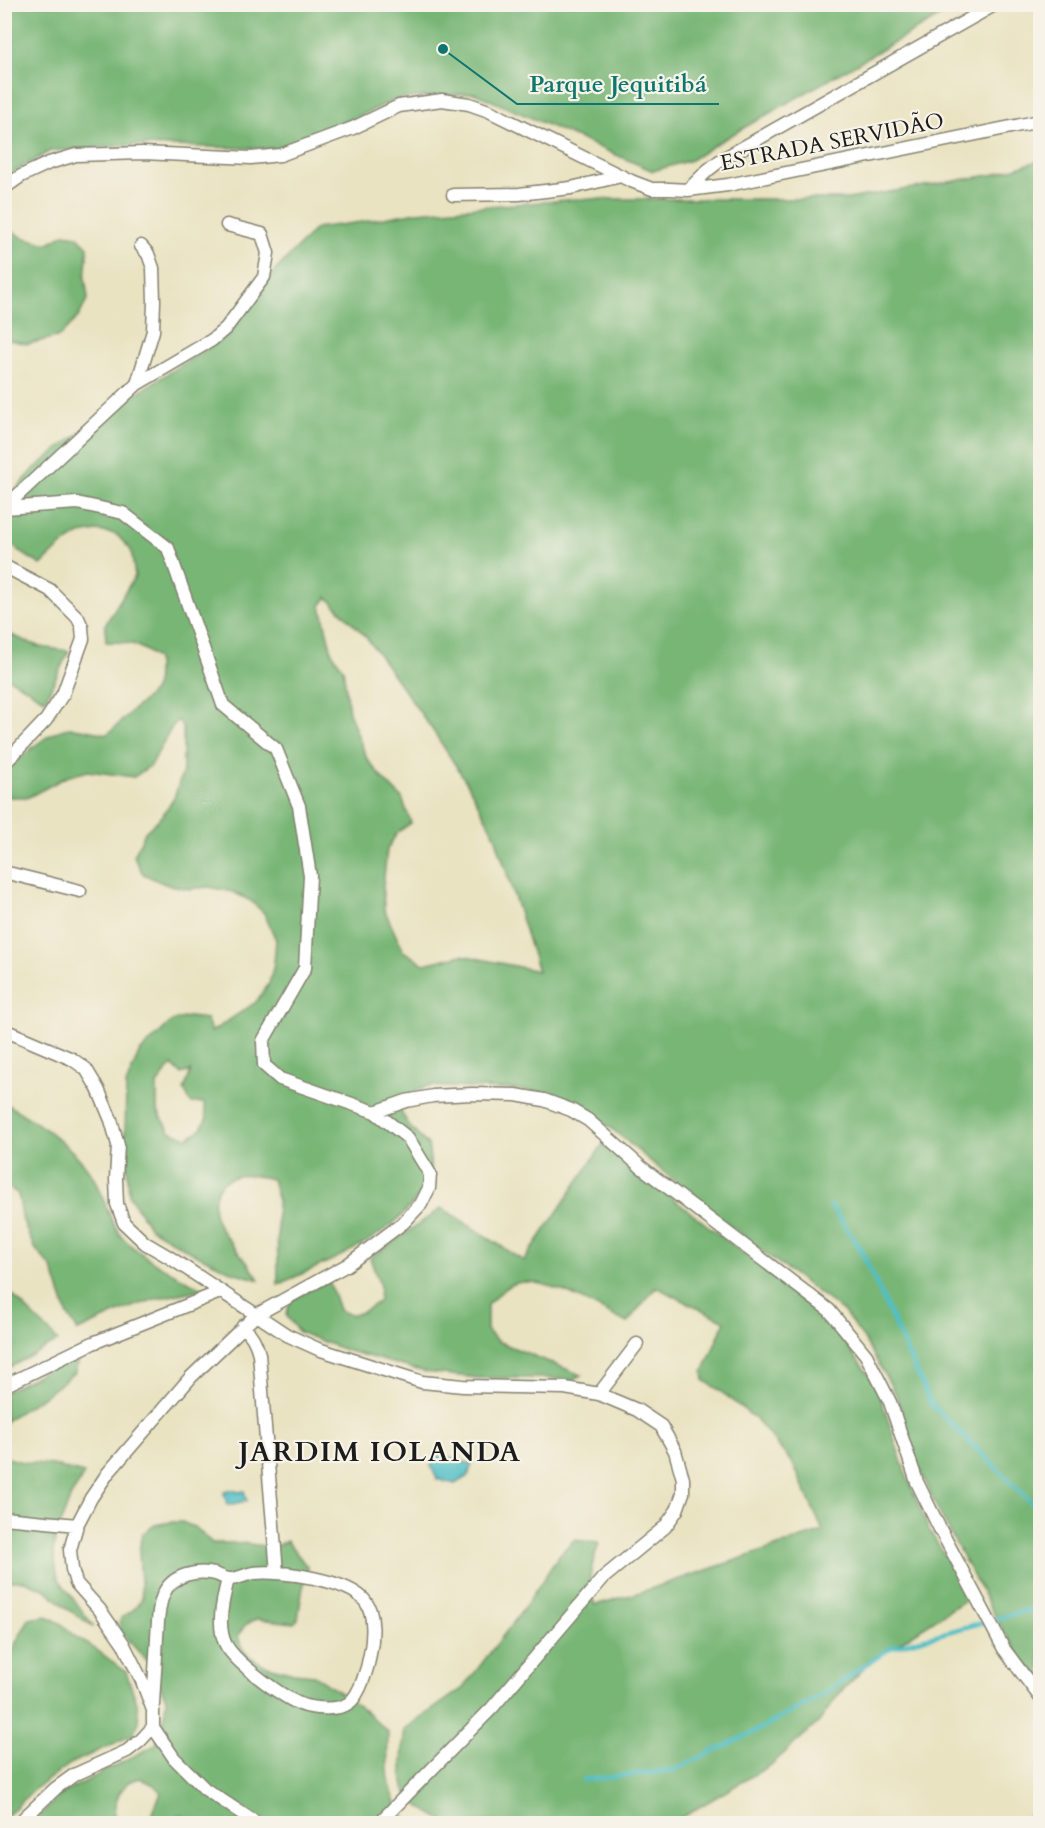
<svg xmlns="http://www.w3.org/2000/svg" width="1045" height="1828" viewBox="0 0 1045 1828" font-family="Cardo,serif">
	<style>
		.forest { fill: #78b676; stroke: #4a6949; stroke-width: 1.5; fill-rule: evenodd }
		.water { fill: #51bfc6; stroke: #366e71; stroke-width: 1.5 }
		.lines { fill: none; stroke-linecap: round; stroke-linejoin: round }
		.stream { stroke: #51bfc6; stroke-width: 4.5 }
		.minor-casing { stroke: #83806f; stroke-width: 15 }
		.minor { stroke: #fff; stroke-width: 12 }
		.labels { text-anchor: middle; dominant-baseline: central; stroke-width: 4.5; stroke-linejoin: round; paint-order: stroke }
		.street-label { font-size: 22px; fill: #1c1c1c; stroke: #f7f3e8 }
		.district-label { font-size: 28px; font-weight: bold; letter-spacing: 1.5px; fill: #1c1c1c; stroke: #f7f3e8 }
		.leader { fill: none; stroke: #0f766e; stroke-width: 2 }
		.callout-dot { fill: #0f766e; stroke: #f7f3e8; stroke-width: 2 }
		.callout-label { font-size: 24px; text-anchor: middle; font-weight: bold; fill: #0f766e; stroke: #f7f3e8; stroke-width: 4.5; stroke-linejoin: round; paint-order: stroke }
	</style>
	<rect width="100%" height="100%" fill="#f7f3e8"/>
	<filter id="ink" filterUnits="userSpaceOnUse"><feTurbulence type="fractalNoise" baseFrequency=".0167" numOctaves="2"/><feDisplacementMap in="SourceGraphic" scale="12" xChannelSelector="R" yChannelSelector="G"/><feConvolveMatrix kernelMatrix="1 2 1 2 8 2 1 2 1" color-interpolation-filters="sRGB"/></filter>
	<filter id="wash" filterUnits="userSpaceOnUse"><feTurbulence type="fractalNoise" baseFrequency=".008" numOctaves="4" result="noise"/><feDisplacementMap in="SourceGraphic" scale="24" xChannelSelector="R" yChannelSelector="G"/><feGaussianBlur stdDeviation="1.35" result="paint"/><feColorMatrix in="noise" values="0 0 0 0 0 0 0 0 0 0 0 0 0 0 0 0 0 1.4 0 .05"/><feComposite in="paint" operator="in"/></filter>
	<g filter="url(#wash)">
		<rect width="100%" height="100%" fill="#eae3c2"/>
		<path class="forest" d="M5,5H960L719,142L691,160L653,171L474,93L397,99L286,149L131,145L50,151L5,177Z
			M1040,160V1685L1003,1630L966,1563L938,1510L915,1458L896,1394L864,1339L843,1311L762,1251L667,1175L599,1118L554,1095L526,1090L426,1086L403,1096L399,1109L410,1127L428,1145C429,1152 431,1161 430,1168C417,1231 329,1260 278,1285L277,1198L272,1179C254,1175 235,1171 220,1185C217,1188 216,1193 215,1198C205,1227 248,1256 259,1280L233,1272L189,1251L150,1228L129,1195L125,1138L126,1085L139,1053L172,1021L188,1017L207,1019L211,1032L256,1002L269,984L274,964L276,940L264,913L251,901L233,892L209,887L189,889L165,884L143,874L134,856L145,832L162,816L174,798L183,771V728L178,720L172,727L151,765L134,777L88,771L66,777L29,797H5V773L8,769C23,756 50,729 70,728C82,728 95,732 107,734C119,726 124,717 135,708C142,702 151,696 155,687C158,679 157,667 157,659C138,643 130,642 106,642L105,625L135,576L131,550L116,534L97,531L80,534L61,546L41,565L20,552L5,540V502L35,468L70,440L130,397L226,337L273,273L316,228L362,222L417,212L578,199H848L996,174ZM327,597L367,638L434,732L467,783L495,836L538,971L462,955L424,964L403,951L384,909L383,887L387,849L397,833L411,823L402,798L383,779L367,759L349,712L343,668L332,653L321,606ZM172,1065L181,1074L191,1071L184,1090L191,1103H204L207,1118L199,1131L187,1138L170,1131L157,1110V1084Z
			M5,227L22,237L47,244L64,234L77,236L88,247L85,277L88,298L79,316L60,336L28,344L9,340L5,336Z
			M4,632L40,647L69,651L45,700L14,681L5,677Z
			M5,1103C36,1122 72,1144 92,1175C102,1191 110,1224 122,1237C145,1260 174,1274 203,1289L155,1299L124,1310L78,1331L67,1314L52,1268L34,1247L23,1221L18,1194L5,1185Z
			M603,1144L780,1282L833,1327L877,1386L905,1472L929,1530L970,1597L870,1662L839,1694L819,1722L771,1765L672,1823H448C434,1815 415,1807 406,1792C399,1781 403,1742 405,1729L463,1688L522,1611L560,1554L574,1540L599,1543C592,1563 585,1584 595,1605L638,1593L823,1531L793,1464L757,1420L720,1391L704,1380L703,1372L725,1321L656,1287L627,1323C601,1310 546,1276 517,1283C506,1286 495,1297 487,1305V1330L497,1341L581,1375L573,1380L543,1378H477L425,1372L345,1350L298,1332L286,1315L291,1300L329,1280L339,1310C355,1320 366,1310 379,1301L380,1286L370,1258L442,1208L524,1261Z
			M4,1285C20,1305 41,1321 58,1341L5,1370Z
			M80,1353L75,1372L43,1397L8,1419L5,1423V1392Z
			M4,1457L23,1462L53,1465L84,1474L71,1496L57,1532L53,1551L58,1578L94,1627L69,1610L46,1590L25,1581H5Z
			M171,1522H182L196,1528L212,1543H241L274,1547L287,1541L308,1568L302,1592L298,1619L294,1623L257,1619L245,1625L238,1636L241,1646L249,1656L264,1665L294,1673L314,1675L358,1705L388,1732C387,1768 385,1789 406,1820L404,1823L203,1824L179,1815L166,1819L164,1823H148L161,1793L156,1786L140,1778L128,1782L120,1792L115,1805L114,1815L120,1823L31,1824L61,1794L155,1745L163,1728L166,1699L148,1662L119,1630L121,1618L133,1610L142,1599L139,1552L142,1534L155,1525Z
			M47,1616L62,1624L73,1635L97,1650L126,1672L137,1703L139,1722L132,1735L70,1764L32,1791L5,1818V1655L13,1648L29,1619Z
			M1040,1800V1823H1023Z"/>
		<path class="water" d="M435,1454L472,1464L468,1476L455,1484L437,1479L431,1466Z
			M233,1490L238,1492L244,1491L247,1501L227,1505L224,1492Z"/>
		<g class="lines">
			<path class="stream" d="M831,1206L860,1248L931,1404L1029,1500L1040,1515
				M583,1780L674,1770L750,1734L819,1697L892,1647L1040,1607"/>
		</g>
	</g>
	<g filter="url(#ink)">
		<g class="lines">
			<g class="minor-casing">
				<path id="minor" d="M4,188L21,176L49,163L76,155L143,153L251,158L280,155L353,128L399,106L442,100L469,104L489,111L631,181L652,189H670L688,190L728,185L1040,121
					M688,190L708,170L721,160L996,4
					M453,195L519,194L571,188L621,176
					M137,384L212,340L226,328L264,277L268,253L262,234L227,225
					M4,508L137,384L153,331L154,301L153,268L148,254L141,246
					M5,508L77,503L123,513L168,548L223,705L276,749L299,806L310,876L305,968L263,1041L264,1065L280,1079L375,1112L408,1138L430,1174L429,1188L421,1204L403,1223L347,1265L256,1315L191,1377L108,1473L91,1498L77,1525L70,1550L72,1569L76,1583L100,1610L123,1643L142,1681L153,1710V1727L140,1741L127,1751L74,1775L56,1788L24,1818L21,1824
					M4,566L50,590L78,618L82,627L83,639L63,694L46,720L4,764
					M4,872L80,891
					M4,1030L72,1059L86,1069L98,1089L111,1120L118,1145L116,1179L117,1204L124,1223L145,1243L169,1257L287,1335L318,1349L422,1382L463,1386L565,1388L599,1394L637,1410L661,1426L675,1451L683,1479V1493L677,1510L665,1527L603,1578L492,1708L378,1824
					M375,1112L406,1101L433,1096L472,1094L516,1095L544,1100L571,1110L588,1120L641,1167L829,1310L866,1355L890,1402L917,1482L939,1527L1004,1649L1040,1697
					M243,1326C252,1335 256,1342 259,1354L277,1573
					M4,1386L93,1343L220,1292
					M599,1394L637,1344
					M4,1518L77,1525
					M153,1705C154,1683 156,1660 157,1637C158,1624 158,1605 164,1593C173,1574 197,1570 215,1574C219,1575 223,1578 228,1579C236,1580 246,1574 254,1573C280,1570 349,1580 365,1601C375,1613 373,1640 370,1654C368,1667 360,1695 349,1703C338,1711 312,1709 300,1704C281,1696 236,1663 226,1645C216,1626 223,1599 228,1579
					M153,1727L174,1758L205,1789L258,1824"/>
			</g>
			<use href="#minor" class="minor"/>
		</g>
	</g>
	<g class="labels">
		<g class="street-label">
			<text transform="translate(832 142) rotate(-11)">ESTRADA SERVIDÃO</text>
		</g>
		<g class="district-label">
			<text x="380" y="1452">JARDIM IOLANDA</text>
		</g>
	</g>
	<path class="leader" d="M443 49L517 104H719"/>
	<circle class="callout-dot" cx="443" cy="49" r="6"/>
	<g class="callout-label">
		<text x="618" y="92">Parque Jequitibá</text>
	</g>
	<rect width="1045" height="1828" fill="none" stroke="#f7f3e8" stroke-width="24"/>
</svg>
